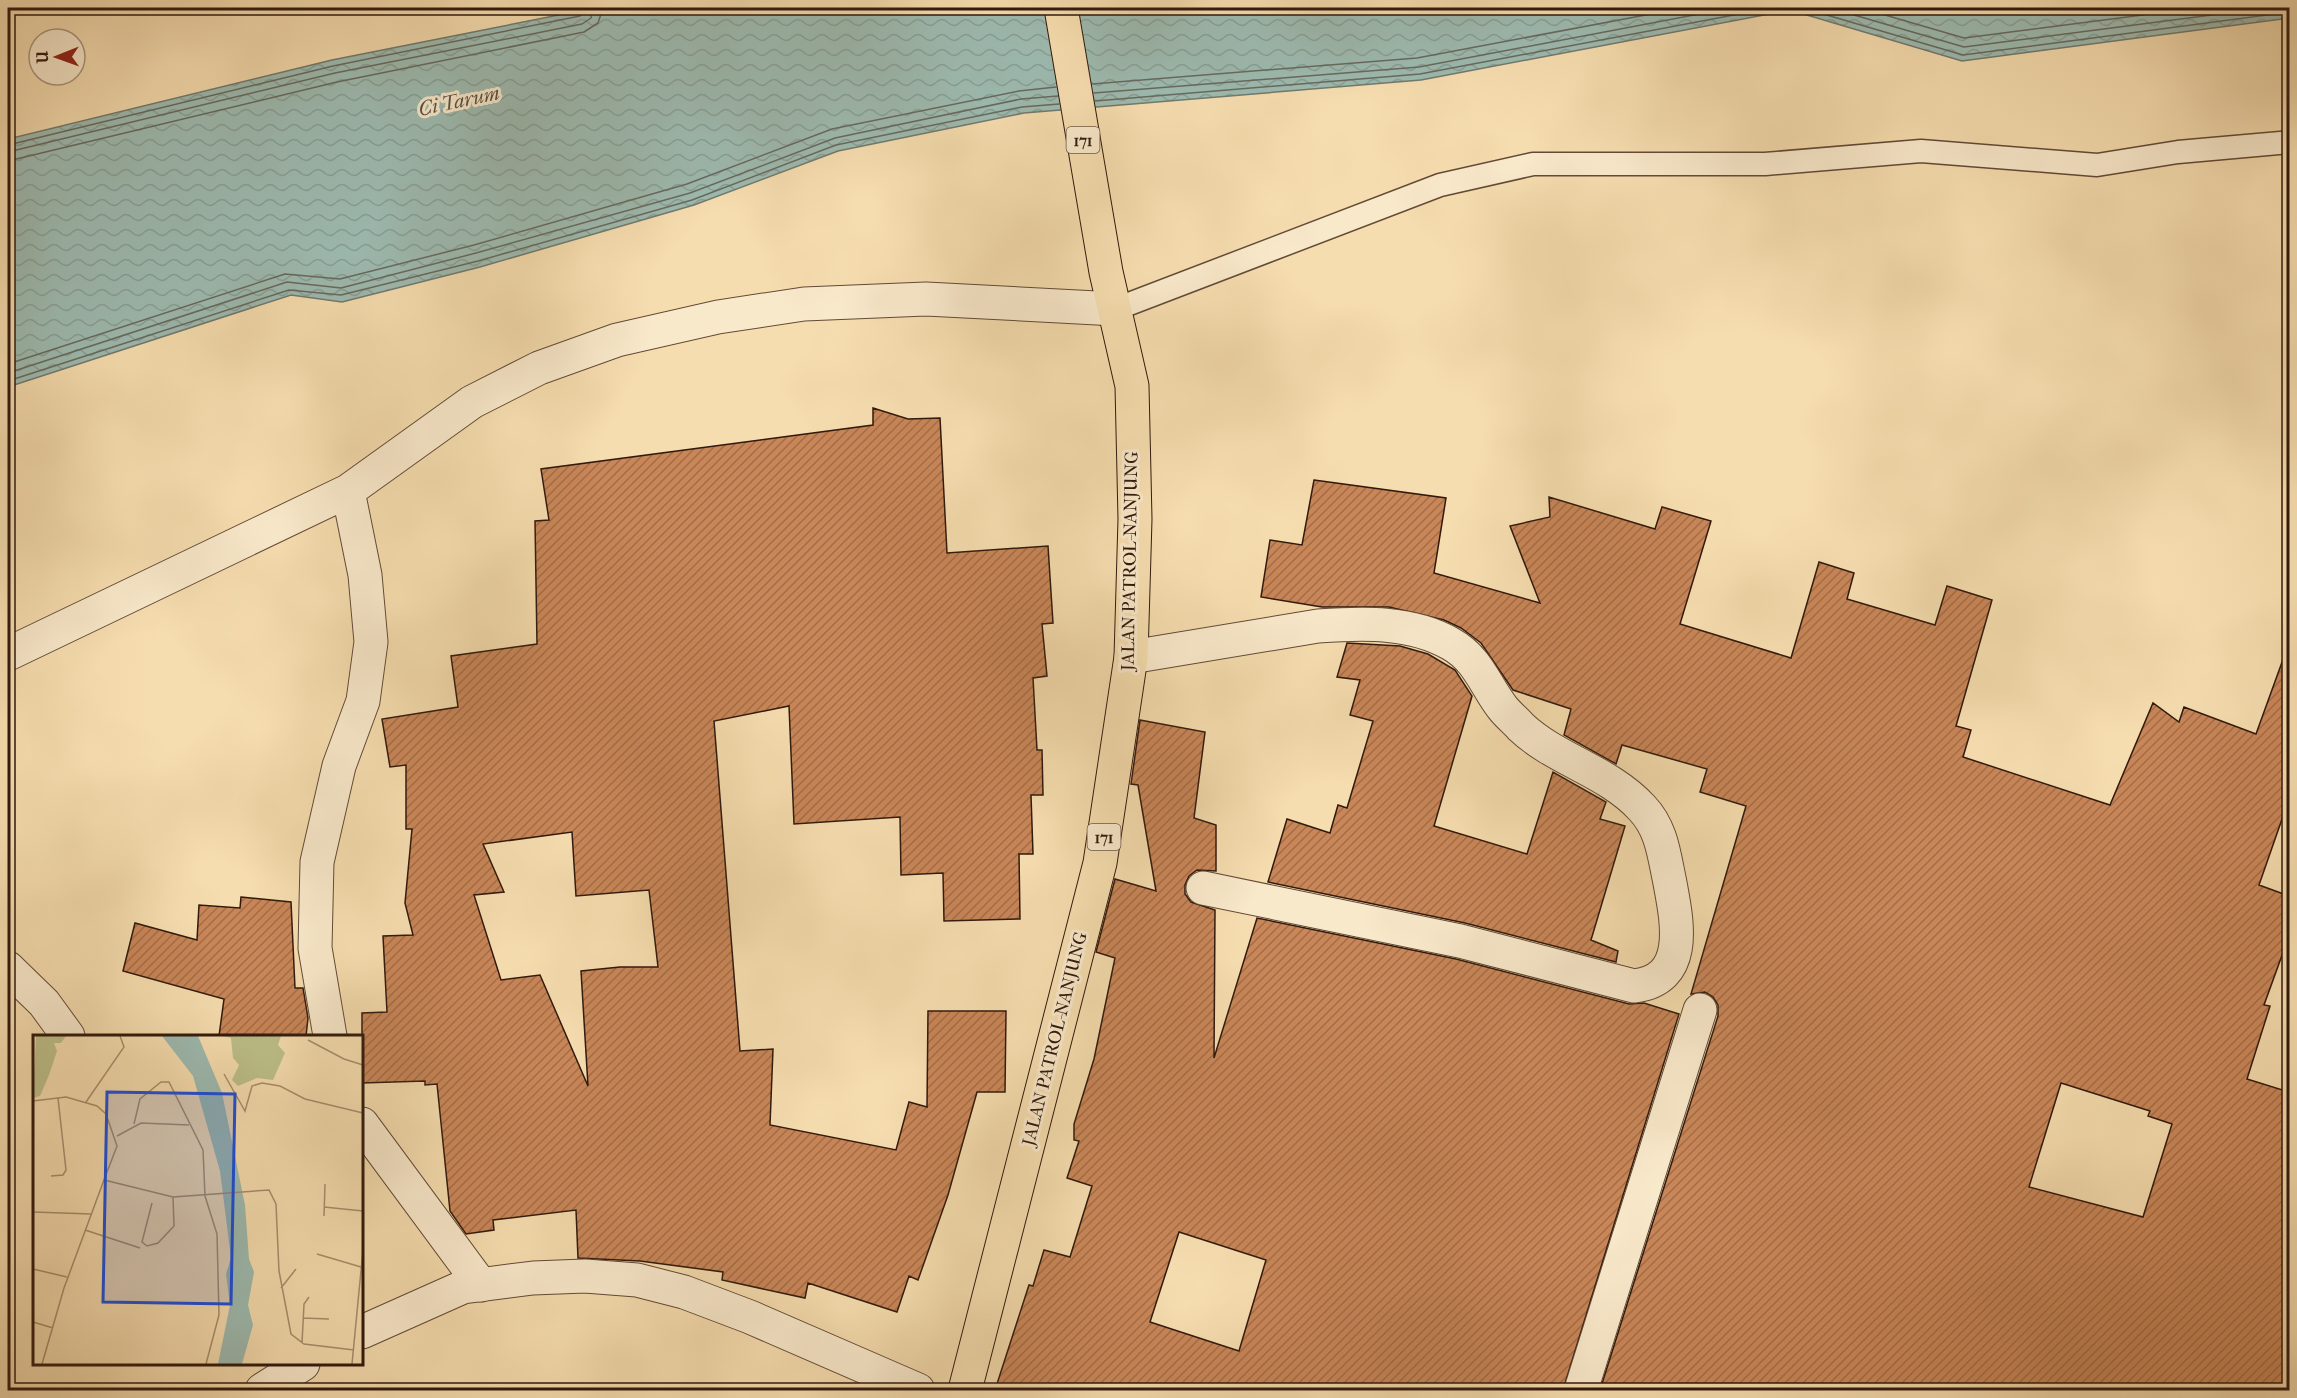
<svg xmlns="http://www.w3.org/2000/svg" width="2297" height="1398" viewBox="0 0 2297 1398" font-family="'IM FELL French Canon',serif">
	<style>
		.water { fill: url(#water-waves); stroke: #717a6f; stroke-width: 1.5 }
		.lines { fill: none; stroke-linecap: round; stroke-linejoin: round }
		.shore { stroke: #666a5f; stroke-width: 1.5 }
		.building { fill: url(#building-hatch); stroke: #30190d; stroke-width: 1.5; fill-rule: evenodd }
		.service-casing { stroke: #624a36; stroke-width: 25 }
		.minor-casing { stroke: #624a36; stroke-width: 35 }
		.tertiary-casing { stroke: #624a36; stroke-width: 35 }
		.primary-casing { stroke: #30190d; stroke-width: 35 }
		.service { stroke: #f9e9cb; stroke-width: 22 }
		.minor { stroke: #f9e9cb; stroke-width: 33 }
		.tertiary { stroke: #f9e9cb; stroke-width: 33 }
		.primary { stroke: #f6ddaf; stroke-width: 33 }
		.labels { text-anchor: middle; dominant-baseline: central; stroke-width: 6; stroke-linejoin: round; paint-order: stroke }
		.shield { fill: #f9e9cb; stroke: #6c5746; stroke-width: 1.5 }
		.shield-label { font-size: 16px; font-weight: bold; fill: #30190d }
		.street-label { font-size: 18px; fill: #30190d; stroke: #f9e9cb }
		.water-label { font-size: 20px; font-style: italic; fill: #565246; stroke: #f9e9cb }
		.inset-road { fill: none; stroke: #a78f6e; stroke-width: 1.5 }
		.view { fill: #1d4ed8; fill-opacity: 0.15; stroke: #1d4ed8; stroke-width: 3 }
		.inset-edge { fill: none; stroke: #30190d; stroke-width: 3 }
	</style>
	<defs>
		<pattern id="water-waves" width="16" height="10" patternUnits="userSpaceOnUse" patternTransform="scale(1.5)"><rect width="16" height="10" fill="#9dbbb1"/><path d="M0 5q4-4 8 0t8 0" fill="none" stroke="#88a097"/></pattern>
		<pattern id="building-hatch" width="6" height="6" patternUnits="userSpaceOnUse" patternTransform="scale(1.5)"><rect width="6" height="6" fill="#c98658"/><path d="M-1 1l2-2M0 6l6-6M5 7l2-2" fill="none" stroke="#a46d47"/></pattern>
	</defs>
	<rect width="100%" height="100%" fill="#f6ddaf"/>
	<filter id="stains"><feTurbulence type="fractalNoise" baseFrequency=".00333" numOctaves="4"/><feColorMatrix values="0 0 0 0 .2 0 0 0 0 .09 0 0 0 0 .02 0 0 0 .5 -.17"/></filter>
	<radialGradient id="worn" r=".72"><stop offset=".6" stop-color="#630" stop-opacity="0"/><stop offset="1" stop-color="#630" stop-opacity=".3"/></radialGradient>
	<path class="water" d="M594,8H2289V18L1962,61L1790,10L1421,80L1024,113L838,151L694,205L480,267L342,302L291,295L8,387V139L332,60Z"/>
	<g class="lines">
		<path class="shore" d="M1803,8L1963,55L2290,12
			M1830,8L1964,47L2266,8
			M1861,8L1964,38L2197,8
			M1092,84L1417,58L1683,8
			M1094,93L1419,67L1731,8
			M1095,101L1420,74L1771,8
			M8,145L333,66L580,16L586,8
			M8,152L335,73L582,24L591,18L593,8
			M8,161L337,82L584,32L598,23L603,8
			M8,364L285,274L340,279L474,245L687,184L832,129L1019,91L1056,87
			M8,373L287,282L341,288L476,253L690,193L835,138L1021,99L1058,96
			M8,381L289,290L341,295L478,261L692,200L836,145L1022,107L1059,104"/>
	</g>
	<path class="building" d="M873,408L908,419L940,418L947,553L1048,546L1053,623L1042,624L1047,676L1033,678L1037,750H1042L1043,795H1031L1033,854H1019L1020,919L944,921L943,873L901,875L900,817L794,824L789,706L714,721L740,1051L773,1049L770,1125L896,1150L909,1102L927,1107L928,1011H1006L1005,1092H977L948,1195L918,1280L909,1276L897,1312L808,1283L805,1298L722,1280L723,1272L640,1261L578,1258L576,1210L493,1220L494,1230L466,1234L450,1211L437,1084L425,1085V1081L362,1083V1013L387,1012L383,936L413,935L405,903L412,829H406V765L390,767L382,719L458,707L451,656L537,644L535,521L549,520L541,469L873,425ZM572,832L576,896L649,890L658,967H620L581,971L588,1086L540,975L501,980L474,895L504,892L483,844Z
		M1314,480L1446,498L1434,573L1540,603L1510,526L1550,517L1549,497L1655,529L1662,507L1711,521L1680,624L1791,658L1819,562L1854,573L1847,599L1935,625L1947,586L1992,600L1956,726L1971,730L1963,757L2110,805L2153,703L2179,722L2184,707L2256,734L2285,654L2289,655V799L2259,885L2289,896V936L2264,1005L2270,1006L2247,1079L2289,1092V1390H1600L1718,1016V1005L1713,997L1705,992L1691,994L1746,806L1700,792L1707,769L1622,745L1616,764L1564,735L1571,709L1513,690L1481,643L1461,628L1444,620L1389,607H1322L1261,597L1270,540L1302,545ZM2061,1083L2150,1111L2148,1116L2172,1124L2143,1217L2029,1187Z
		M1347,643L1400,646L1428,654L1455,670L1472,696L1434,826L1527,854L1553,772L1606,802L1600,819L1625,826L1591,940L1618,951L1616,962L1465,923L1268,882L1287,819L1330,833L1338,805L1347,808L1373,721L1350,715L1360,680L1337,677Z
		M1140,720L1205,732L1194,818L1216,825V871L1197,870L1189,876L1185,885V894L1191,902L1215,910L1214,1058L1257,918L1456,959L1629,1004L1644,1003L1679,1014L1563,1390H995L1029,1285L1033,1286L1044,1250L1070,1257L1092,1186L1067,1178L1079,1141L1074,1140V1124L1094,1059L1115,958L1096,952L1115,879L1156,891L1138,785L1131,784ZM1179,1232L1266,1260L1239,1351L1150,1322Z
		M241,897L291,902L295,988H303L308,1018L306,1036H219L224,999L123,971L135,923L197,940L199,905L240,908Z"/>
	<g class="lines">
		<g class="service-casing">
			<path id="service" d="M1116,309L1440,185L1533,164H1765L1921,151L2097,165L2178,152L2290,142"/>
		</g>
		<g class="minor-casing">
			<path id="minor" d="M8,654L348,491L472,402L539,368L617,340L718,317L804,304L926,299L1116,309
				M1131,657L1318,626C1363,623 1411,621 1451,644C1478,659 1485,685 1502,707C1507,714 1515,720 1521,727C1556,760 1608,771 1642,808C1662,829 1664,855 1670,883C1677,921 1690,980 1634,986L1460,941L1203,888
				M8,968L44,1003L68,1036
				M330,1036L315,948L317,862L339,766L363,701L371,642L365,575L348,491
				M362,1124L481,1285
				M1581,1390L1700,1010"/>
		</g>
		<g class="tertiary-casing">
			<path id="tertiary" d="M362,1332L463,1287L533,1278L585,1276L637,1280L684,1292L750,1317L918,1390
				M262,1390L303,1364"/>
		</g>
		<g class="primary-casing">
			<path id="primary" d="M965,1390L1100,863L1131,657L1135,519L1132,386L1106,272L1061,8"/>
		</g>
		<use href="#service" class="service"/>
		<use href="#minor" class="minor"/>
		<use href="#tertiary" class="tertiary"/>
		<use href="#primary" class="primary"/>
	</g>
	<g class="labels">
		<g class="shield">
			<rect x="1066.5" y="127" width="33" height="26" rx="4.5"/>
			<rect x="1087.5" y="824" width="33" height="26" rx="4.5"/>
		</g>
		<g class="shield-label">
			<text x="1083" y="140">171</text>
			<text x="1104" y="837">171</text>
		</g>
		<g class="street-label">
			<text transform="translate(1130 561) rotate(-89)">JALAN PATROL-NANJUNG</text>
			<text transform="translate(1055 1039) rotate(-76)">JALAN PATROL-NANJUNG</text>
		</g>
		<g class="water-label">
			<text transform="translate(459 101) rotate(-12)">Ci Tarum</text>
		</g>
	</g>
	<g transform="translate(33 1035)">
		<rect width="330" height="330" fill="#f6ddaf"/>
		<path d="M3,1H33L28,8H21L24,16L16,40L7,61L0,63ZM190,1H248L245,10L252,18L240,45L224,43L205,51L199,45L206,30L200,23L198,3Z" fill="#bdc08a"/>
		<path d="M129,1H165L189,58L212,170L216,224L221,237L215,270L220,290L209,329H185L197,270L193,239L198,223L187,136L160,41Z" fill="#9dbbb1"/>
		<path class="inset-road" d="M275,5L311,24L330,30M191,39L212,76L219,51L229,48L247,51L272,64L330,78M0,66L33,62L64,71L73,79L84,111L71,145M53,67L91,12L87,1M101,89L107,64L128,47H136L170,115L172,161L184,199L186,280L173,329M84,101L108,88L156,90M18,141L30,140L33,135L25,63M119,168L109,207L114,211L125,208L141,191L140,162M291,172L330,176M0,177L58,179M291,181L292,149M52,195L107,213M284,219L328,232M0,234L34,242M248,253L263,234M270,283L296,284M0,287L20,293M269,308L271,269L276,262M9,329L31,253L71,145L140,162L236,155L243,169L246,236L258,299L271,309L321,315M319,329L330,215"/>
		<path class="view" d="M74,57L202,59L198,269L70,267Z"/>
		<rect width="330" height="330" class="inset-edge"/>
	</g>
	<rect width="2297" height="1398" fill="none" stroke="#f6ddaf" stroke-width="30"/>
	<rect x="9" y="9" width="2279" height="1380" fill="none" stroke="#30190d" stroke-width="3"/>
	<rect x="15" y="15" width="2267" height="1368" fill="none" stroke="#30190d" stroke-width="1.5"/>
	<g transform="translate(57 57) rotate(269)"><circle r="28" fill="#f9e9cb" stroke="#a9967f" stroke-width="1.5"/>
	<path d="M0-4.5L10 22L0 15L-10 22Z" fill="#8f2418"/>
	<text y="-9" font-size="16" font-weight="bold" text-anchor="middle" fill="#30190d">U</text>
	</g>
	<rect width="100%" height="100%" filter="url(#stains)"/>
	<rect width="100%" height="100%" fill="url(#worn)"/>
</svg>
